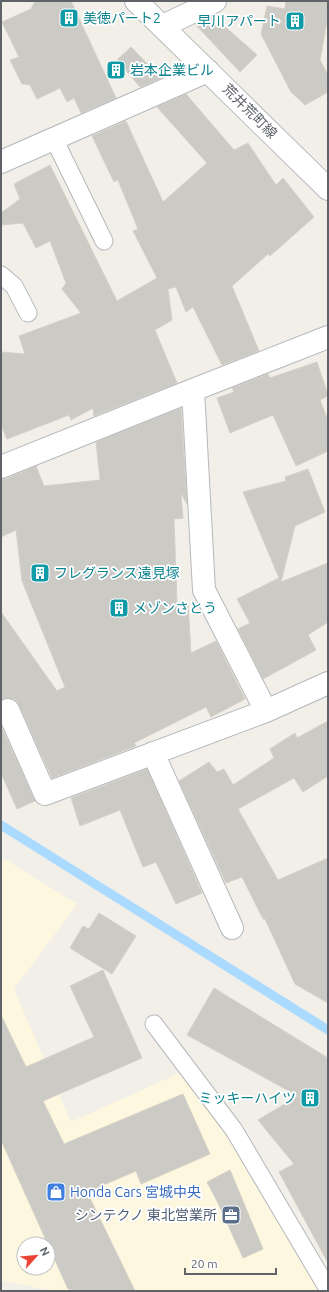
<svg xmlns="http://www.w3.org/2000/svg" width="329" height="1292" viewBox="0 0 329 1292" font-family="Ubuntu,'Noto Sans JP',sans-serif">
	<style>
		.commercial { fill: #fef7e0; fill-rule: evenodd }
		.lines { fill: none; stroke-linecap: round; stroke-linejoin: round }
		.stream { stroke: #aadaff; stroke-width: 9 }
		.building { fill: #cccac5; stroke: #d6d1c6 }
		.service-casing { stroke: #b5b8bc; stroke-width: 19 }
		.minor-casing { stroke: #b5b8bc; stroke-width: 24 }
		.secondary-casing { stroke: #b6babf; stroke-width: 24 }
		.service { stroke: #fff; stroke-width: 17 }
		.minor { stroke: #fff; stroke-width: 22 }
		.secondary { stroke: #fff; stroke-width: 22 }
		.labels { text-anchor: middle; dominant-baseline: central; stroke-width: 3.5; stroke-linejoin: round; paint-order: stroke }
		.culture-label { font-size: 14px; fill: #0d838f; stroke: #fff; text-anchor: start }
		.street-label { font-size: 14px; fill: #5f6368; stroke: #fff }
		.shop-label { font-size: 14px; fill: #366cbe; stroke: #fff; text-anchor: start }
		.service-label { font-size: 14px; fill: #4e5e75; stroke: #fff; text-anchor: end }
	</style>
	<rect width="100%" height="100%" fill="#f1efe8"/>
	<path class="commercial" d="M1,857L77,904L14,989L71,1122L184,1071L228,1134L320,1291H52L1,1280ZM24,1244H48V1268H24Z"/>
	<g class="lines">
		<path class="stream" d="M1,825L328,1030"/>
	</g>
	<path class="building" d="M35,1H71L116,98L81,113L74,98L67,102L60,88L37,99L30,85L22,84L10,60L19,57L2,22L31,9Z
		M286,1H328V16L320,60L328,75V92L305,105L291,92L261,34L267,6L285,9Z
		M213,16L257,55L240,72L195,24Z
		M131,47L161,78L140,87L117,60Z
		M186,94L234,150L248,143L276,185L283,178L314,217L270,256L268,254L232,286L259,351L222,365L193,307L186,312L176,287L168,289L172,320L155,330L177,383L94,416L93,408L71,420L69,415L7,439L1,425V352L25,354L19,336L81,313L62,289L66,283L50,241L36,248L23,223L1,225V213L20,199L14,184L50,165L117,301L157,278L133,231L138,229L118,180L114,182L92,136L126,121L163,202L207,163L157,107Z
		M317,362L328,395V396L320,400L328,421V451L296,466L273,415L230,433L217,398L234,392L232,388L268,374L270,378Z
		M181,408L187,504L181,493L183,518L174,519L177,604L188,603L191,653L216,641L245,699L211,717L206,707L134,743L136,746L52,778L19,705L15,699L9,698L1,700V612L57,691L65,687L22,581L16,530L1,537V479H6L36,466L44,486L100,480L96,442Z
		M308,469L325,512L295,526L281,582L328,563V622L308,635L316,650L263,679L238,629L250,623L237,599L279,578L243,492L286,481L285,477Z
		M328,721V776L303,792L294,778L238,809L278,880L328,858V1003L295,984L265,919H263L242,877L226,883L179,781L209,762L217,772L224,769L233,785L274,758L270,749L295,733L297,738Z
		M1,726L35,801L17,809L1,773Z
		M147,769L202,893L176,904L156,862L143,867L120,810L80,826L71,798Z
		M99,913L136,936L112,974L70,948L83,926L89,929Z
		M103,970L142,1058L43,1101L64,1144L183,1094L210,1154L141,1184L136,1171L87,1192L135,1291H81L68,1289L1,1140V1015L26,1067L94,1037L70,986Z
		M214,988L328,1058V1263L279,1172L294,1164L258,1120L298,1096L187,1035Z
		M230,1170L263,1249L243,1258L218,1203L207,1182Z"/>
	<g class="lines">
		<g class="service-casing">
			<path id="service" d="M54,139L104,241
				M1,275L14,286L28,313
				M154,1024L234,1130L328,1289"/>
		</g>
		<g class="minor-casing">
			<path id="minor" d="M163,26L215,1
				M1,162L208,71
				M193,390L204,590L266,711
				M1,467L193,390L328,337
				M1,714L8,710L45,794L266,711L328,683
				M153,753L232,928"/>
		</g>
		<g class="secondary-casing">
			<path id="secondary" d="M136,1L328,189"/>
		</g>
		<use href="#service" class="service"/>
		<use href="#minor" class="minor"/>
		<use href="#secondary" class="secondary"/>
	</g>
	<defs>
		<g id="building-square" transform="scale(1)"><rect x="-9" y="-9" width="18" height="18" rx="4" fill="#0f9aa8" stroke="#fff"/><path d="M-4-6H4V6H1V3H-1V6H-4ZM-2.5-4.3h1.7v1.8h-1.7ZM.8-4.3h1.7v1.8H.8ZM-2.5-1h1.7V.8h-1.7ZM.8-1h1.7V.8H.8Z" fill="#fff"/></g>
		<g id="shop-square" transform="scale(1)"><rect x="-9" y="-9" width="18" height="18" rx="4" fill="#3f7fe0" stroke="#fff"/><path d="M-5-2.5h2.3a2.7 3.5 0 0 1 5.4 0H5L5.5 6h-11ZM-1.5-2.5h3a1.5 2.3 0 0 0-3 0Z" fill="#fff"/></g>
		<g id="office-square" transform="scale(1)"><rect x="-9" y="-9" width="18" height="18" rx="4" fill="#5c6f8a" stroke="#fff"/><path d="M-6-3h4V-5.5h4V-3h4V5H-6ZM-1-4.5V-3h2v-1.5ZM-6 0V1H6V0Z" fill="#fff"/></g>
	</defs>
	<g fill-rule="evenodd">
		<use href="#building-square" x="69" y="18"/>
		<use href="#building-square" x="295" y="21"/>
		<use href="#building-square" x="116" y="70"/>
		<use href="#building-square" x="40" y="573"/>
		<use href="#building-square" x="119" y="608"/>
		<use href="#building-square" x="310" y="1098"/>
		<use href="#shop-square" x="56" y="1192"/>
		<use href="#office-square" x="231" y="1215"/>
	</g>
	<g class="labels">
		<g class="culture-label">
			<text x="83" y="18">美徳パート2</text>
			<text x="281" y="21" text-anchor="end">早川アパート</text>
			<text x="130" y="70">岩本企業ビル</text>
			<text x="54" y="573">フレグランス遠見塚</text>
			<text x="133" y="608">メゾンさとう</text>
			<text x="296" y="1098" text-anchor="end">ミッキーハイツ</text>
		</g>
		<g class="street-label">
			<text transform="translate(250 111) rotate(45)">荒井荒町線</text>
		</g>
		<g class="shop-label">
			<text x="70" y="1192">Honda Cars 宮城中央</text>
		</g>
		<g class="service-label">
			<text x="217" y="1215">シンテクノ 東北営業所</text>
		</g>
	</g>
	<rect width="329" height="1292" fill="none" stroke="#5f6368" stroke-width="4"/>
	<g transform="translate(36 1256) rotate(63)"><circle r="19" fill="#ffffff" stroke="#bfc1c3"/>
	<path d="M0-3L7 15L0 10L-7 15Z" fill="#ea4335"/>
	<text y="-6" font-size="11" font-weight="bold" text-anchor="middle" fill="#5f6368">N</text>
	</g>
	<path d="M185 1268v6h91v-6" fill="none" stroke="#5f6368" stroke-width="2"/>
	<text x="191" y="1268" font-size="12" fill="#5f6368" stroke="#ffffff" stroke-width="3" paint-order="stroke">20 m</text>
</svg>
